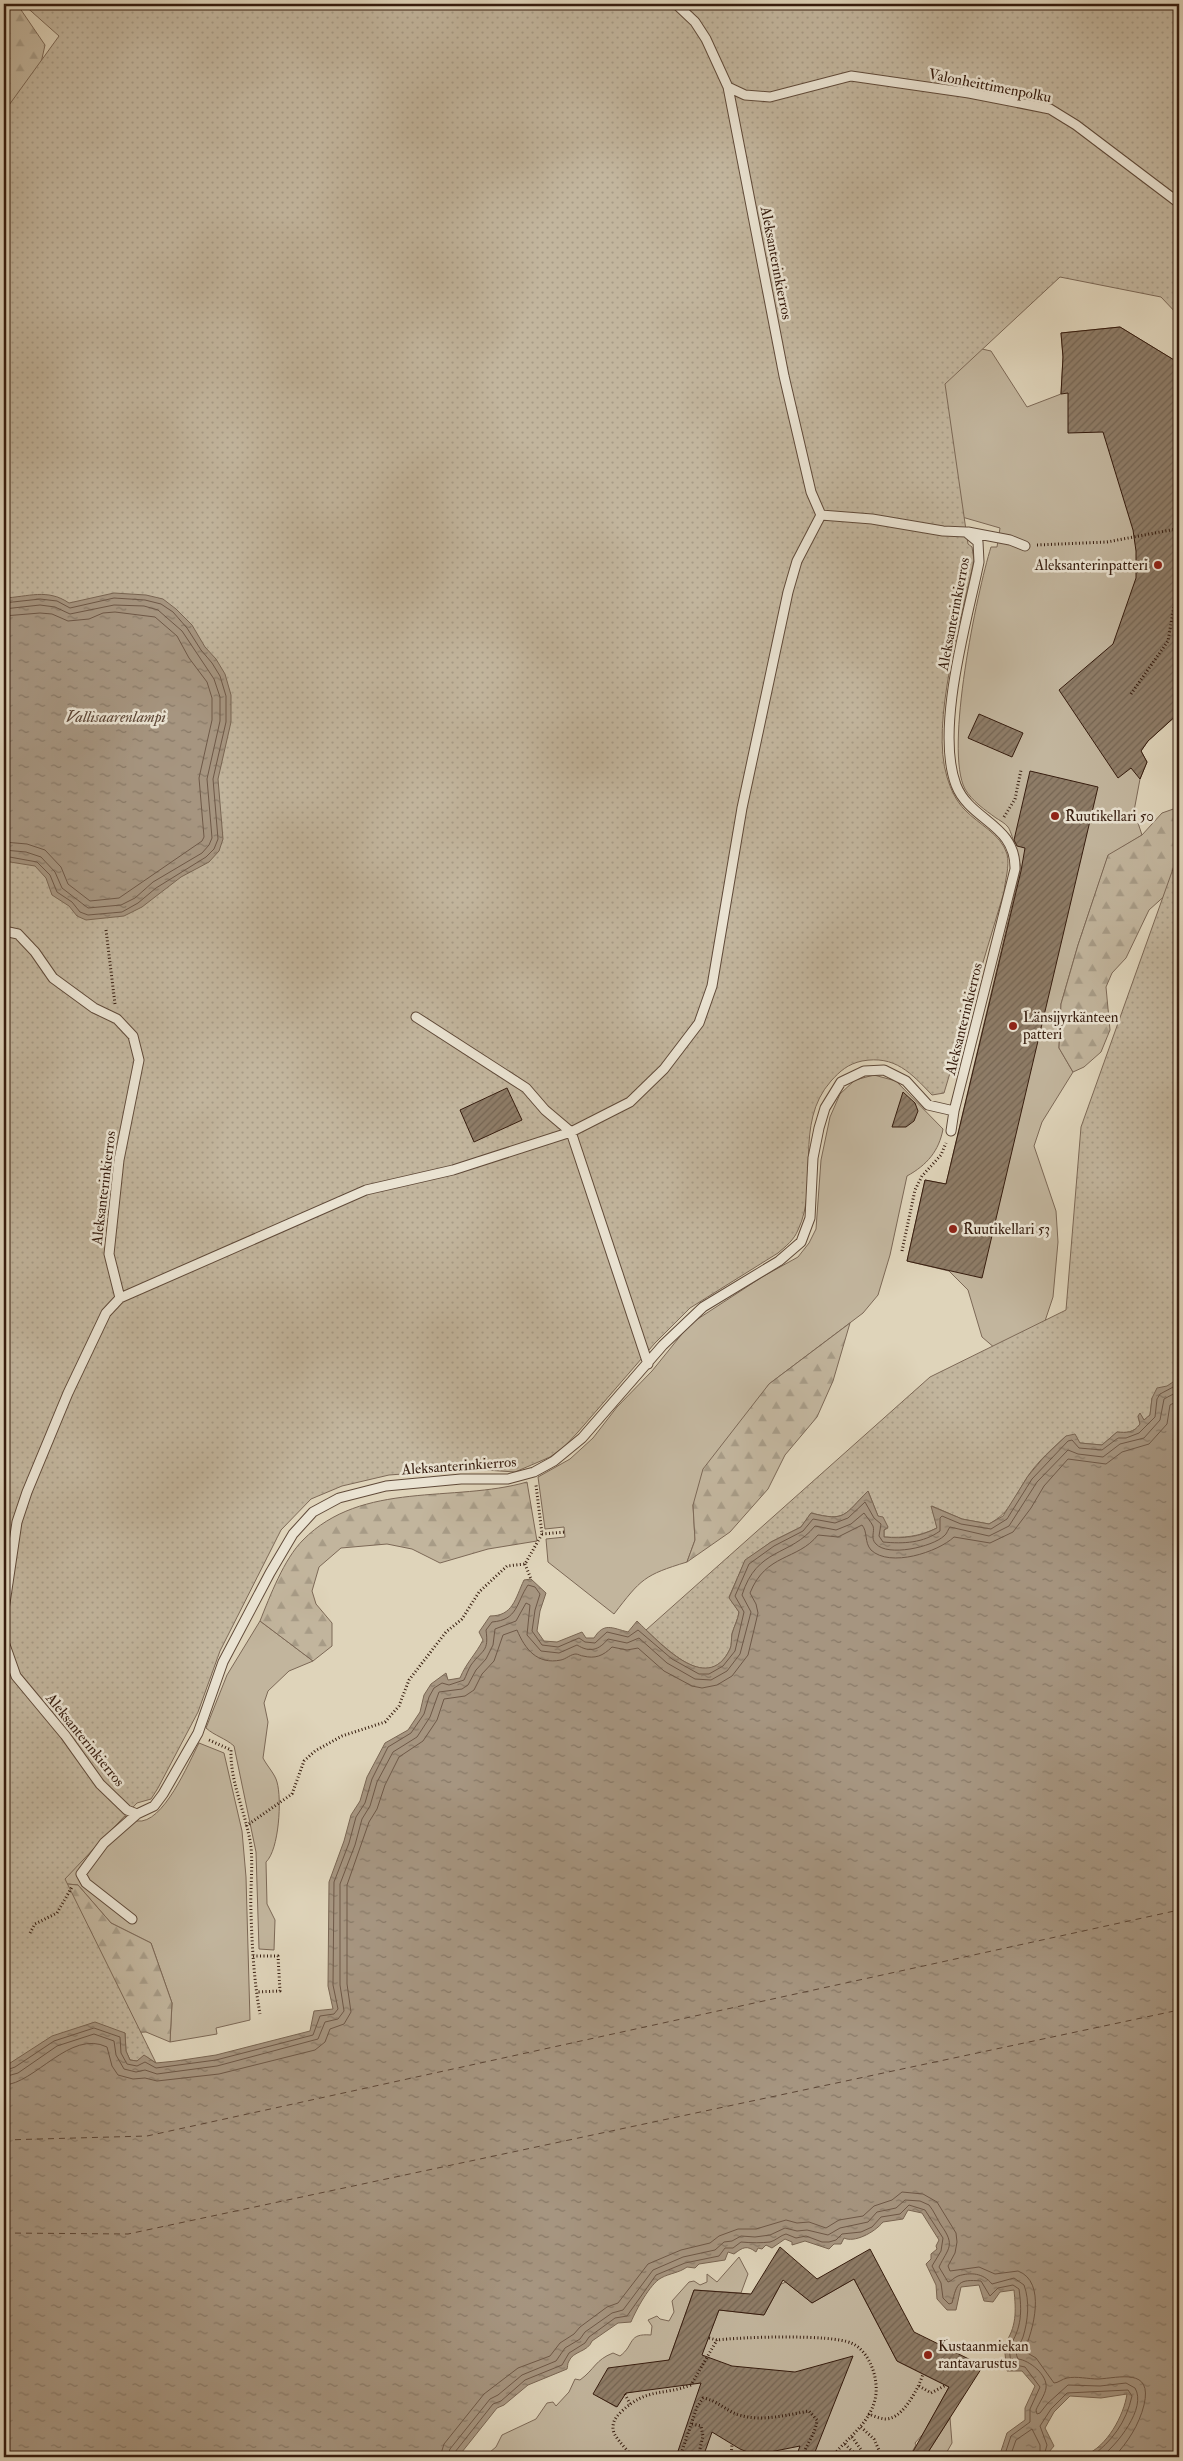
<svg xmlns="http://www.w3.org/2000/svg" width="1183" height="2461" viewBox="0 0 1183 2461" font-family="'IM FELL Double Pica',serif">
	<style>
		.green { fill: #c2b59d; stroke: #7c6856 }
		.forest { fill: url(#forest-firs); stroke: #7c6856 }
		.park { fill: url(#park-dots); stroke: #7c6856 }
		.water { fill: url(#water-ripples); stroke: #796552 }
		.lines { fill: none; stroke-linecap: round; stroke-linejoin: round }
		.shore { stroke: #6e5847; stroke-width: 1 }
		.ferry { stroke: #5d4636; stroke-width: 1; stroke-dasharray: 6 5; stroke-linecap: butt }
		.building { fill: url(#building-hatch); stroke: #361c0e }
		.lane-casing { stroke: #604a39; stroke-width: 11 }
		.path { stroke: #361c0e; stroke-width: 3; stroke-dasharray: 1 2.5; stroke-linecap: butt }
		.lane { stroke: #eae3d2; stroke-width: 9 }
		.poi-dot { fill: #8f2418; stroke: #eae3d2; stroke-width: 2 }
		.labels { text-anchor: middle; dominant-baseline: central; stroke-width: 5; stroke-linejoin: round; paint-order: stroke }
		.street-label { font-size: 15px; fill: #361c0e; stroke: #eae3d2 }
		.poi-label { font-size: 15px; fill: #361c0e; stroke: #eae3d2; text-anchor: start }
		.water-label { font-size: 16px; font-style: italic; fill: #5d4636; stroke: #eae3d2 }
	</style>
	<defs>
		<pattern id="forest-firs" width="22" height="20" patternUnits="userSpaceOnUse" patternTransform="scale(1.25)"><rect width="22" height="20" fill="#c2b59d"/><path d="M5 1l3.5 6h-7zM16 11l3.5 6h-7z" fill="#a79b86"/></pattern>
		<pattern id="park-dots" width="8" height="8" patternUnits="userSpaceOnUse" patternTransform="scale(1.25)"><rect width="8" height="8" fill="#c2b59d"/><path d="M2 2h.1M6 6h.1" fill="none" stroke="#a79b86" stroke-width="1.8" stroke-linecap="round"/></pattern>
		<pattern id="water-ripples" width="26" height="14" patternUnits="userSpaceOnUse" patternTransform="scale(1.25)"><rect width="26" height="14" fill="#a69580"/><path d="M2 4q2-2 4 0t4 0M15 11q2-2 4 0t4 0" fill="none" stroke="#887967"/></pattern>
		<pattern id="building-hatch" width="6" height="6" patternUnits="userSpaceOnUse" patternTransform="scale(1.25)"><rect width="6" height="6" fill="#8e7c67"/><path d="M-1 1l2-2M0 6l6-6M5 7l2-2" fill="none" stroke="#756553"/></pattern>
	</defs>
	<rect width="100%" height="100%" fill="#dfd4ba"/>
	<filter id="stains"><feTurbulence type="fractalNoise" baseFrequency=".004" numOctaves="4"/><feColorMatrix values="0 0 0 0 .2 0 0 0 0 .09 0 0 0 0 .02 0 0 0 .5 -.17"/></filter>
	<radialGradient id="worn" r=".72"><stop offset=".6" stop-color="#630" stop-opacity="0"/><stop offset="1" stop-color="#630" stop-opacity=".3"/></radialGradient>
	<path class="green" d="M1120,327L1179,363V713L1148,741L1141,751L1147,762L1140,779L1134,811L1142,835L1108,856L1078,945L1061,1004L1059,1048L1073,1072L1042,1122L1034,1146L1056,1211L1058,1242L1053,1297L1042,1330L996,1349L982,1337L968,1290L949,1271L907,1261L925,1180L946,1184L1021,867C1018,858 1012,832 1008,827C1005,823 999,820 996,818C985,810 972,801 965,789C944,750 977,592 991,547H997L1000,528L962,517L922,380L955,343L991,351L1027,407L1061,394L1063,357L1061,333Z
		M874,1075L896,1081L943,1129C939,1151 927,1165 907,1176L890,1255L878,1295L863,1313L769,1384L693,1505L695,1540L687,1562C644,1575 641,1579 614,1614L548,1562L546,1539L565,1537L564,1527L545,1529L538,1477L570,1459L593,1438L617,1407L652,1371L690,1324L762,1277L798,1257L809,1243L816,1229L821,1160L830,1117L840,1094L855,1080Z
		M260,1621L313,1661L289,1671L268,1691L264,1703L268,1722L263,1758C267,1766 275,1774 277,1782C282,1799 279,1850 266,1862L267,1904L275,1920L274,1950L259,1949L256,1852L234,1746C225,1738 215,1736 206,1728L227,1675Z
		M199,1743L224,1753L242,1831L246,1877L250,2020L216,2028L217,2034L170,2042L172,2003L151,1943L111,1923L78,1885L36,1881L4,1747L119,1813C124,1816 131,1820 137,1821C163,1825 189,1762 199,1743Z
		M739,2257L748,2274L741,2293L694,2290L669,2360L594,2394L616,2407L626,2393L691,2381L719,2310L764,2315L781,2284L786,2282L812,2303L854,2279L897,2361L949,2387L923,2434L915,2443L916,2445L909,2457H484L496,2447L502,2435L536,2419L547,2403L553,2402L556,2406L569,2392L575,2379L580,2380C595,2369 595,2360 613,2353L620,2356C635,2345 627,2333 651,2335L652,2326L648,2320L657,2316L660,2319L669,2321L674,2312L672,2301L689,2282L694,2281L700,2285L707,2282V2274L717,2282Z
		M950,2418L952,2443L944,2457H925Z"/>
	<path class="forest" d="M4,4H17L45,45L37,81L4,118Z
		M1179,807V883L1149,910L1126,958L1112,973L1106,987L1110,1030L1101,1052L1084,1067L1073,1072L1059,1048L1061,1004L1078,945L1108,855L1142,835L1162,813Z
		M850,1323L833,1381L817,1417L785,1455L768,1489L730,1532L687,1562L695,1540L693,1505L703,1469L769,1384Z
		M527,1482L537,1541L488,1549L440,1563L412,1549L387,1544L341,1548L319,1567L312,1591L316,1604L332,1623V1646L313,1661L260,1621C270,1596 284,1559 303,1540C362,1480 454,1503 527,1482Z
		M4,1871L36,1881L78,1885L111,1923L151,1943L172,2003L170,2042L146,2032L125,2033L4,2014Z"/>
	<path class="park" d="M23,4H1179V316L1161,297L1060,277L945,384L968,544L972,547L974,560C962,618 930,723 947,777C951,790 956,801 965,810C978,824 1001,834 1007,854C1010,866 1005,880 1004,892L944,1093L932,1095C911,1073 895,1055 862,1061C848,1064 840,1071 831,1081C793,1124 820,1184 798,1230C794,1240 786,1246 778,1253L690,1308L655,1343L578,1432L564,1447L550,1457L515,1472L471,1469L389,1475L342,1486L311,1499L281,1530L220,1651L198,1712L158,1788L151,1799L137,1803L65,1879L156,2063L144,2056L137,2061L130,2060L126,2051L125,2033L4,2067V112L59,36Z
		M1179,852V1378L1152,1398L1150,1415L1144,1420L1140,1414L1138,1416L1140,1424C1134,1433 1126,1433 1117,1432L1102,1445L1080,1443L1066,1436C1053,1448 1038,1461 1028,1476C1014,1497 1012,1511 989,1524L962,1519L932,1506L937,1528C918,1537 904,1538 884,1537V1530L888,1528L878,1516L868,1491C844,1515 846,1522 811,1513L801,1527L771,1542L745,1561L729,1597L739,1612C738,1620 734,1626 732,1634C731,1638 732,1645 730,1649C709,1694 667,1649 646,1630L930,1377L1066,1310L1081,1127Z"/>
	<path class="water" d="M114,593L146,595L163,599L176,609L192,625L205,647L216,659L225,674L231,695V722L218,779L223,839L219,851L209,862L181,877L142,907L124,916L86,920L77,916L69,906L52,895L46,878L35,866L4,861V598C28,597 47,588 69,603Z
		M1179,1378V2457H1069C1073,2457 1080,2457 1085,2455C1107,2447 1124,2415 1127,2394L1101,2398L1070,2396L1054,2412L1045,2428L1054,2446L1049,2452L1055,2457H999L1007,2433L1025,2420V2408L1035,2386L1022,2371H1007L1004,2345C1017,2327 1016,2311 1014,2290L1000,2292L993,2302L984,2301L979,2285L961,2287L956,2310H947L937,2299L936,2285L926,2264L931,2259V2254L937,2249L936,2246L939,2240L922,2213L908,2210L903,2219L883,2222C874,2233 854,2243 844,2238L841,2244H834L829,2249L805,2241L792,2245V2242L785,2239L772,2248L766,2245L762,2249L758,2248L756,2252C747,2245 743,2247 734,2254L728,2252L725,2260L699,2264L695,2268L687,2267C679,2273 670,2273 661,2278C650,2284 636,2310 631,2322L618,2323L592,2341C588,2352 573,2351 569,2361C567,2364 568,2367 567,2369L528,2385L504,2405L497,2408L458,2457H4V2067L52,2036L95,2022L125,2033L126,2051L130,2060L137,2061L144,2055L156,2063L176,2061L216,2055L310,2031L314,2011L333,2009L328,1986L329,1882L344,1841L351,1815L360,1801L367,1777L385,1743L408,1730L420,1712L424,1695L431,1684L446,1673L448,1680L460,1678C466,1663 476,1654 483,1640L479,1632L490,1616C513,1616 515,1599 524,1580L531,1579L546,1593L540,1611L537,1631L544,1641L557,1642L582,1632L586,1638H594C604,1622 612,1628 628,1632L637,1621C659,1642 707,1697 730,1649C732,1645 731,1639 732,1634C734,1626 738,1620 739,1612L729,1598L745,1560L771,1542L801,1527L811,1513C846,1522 844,1515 868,1491L878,1516L883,1517L888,1527L884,1530V1537C904,1539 919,1537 937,1528L931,1506L962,1519L989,1524L1003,1516L1028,1476L1044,1457L1066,1436L1075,1434L1080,1443L1102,1445L1117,1432C1126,1433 1134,1433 1140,1424L1138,1416L1140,1413L1144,1420L1150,1415L1152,1398L1157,1388L1167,1386Z"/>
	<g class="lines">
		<path class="shore" d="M4,603L40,599L57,601L70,608L114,598L145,600L161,604L173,612L187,628L201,650L212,663L220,676L226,696V722L213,779L218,839L214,849L206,857L156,888L138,903L122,912L88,915L80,912L72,902L57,892L50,875L37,862L4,856
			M4,609L40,605L55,607L70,614L114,605L144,606L158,610L182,631L214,679L220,697V721L207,779L212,838L209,845L202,853L153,882L135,898L121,905L88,908L62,888L55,872L41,857L26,852L4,850
			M4,616L40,613L52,614L68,621L89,619L103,613L115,612L155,617L177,636L189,658L207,682L212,698V720L199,778L204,837L202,841L119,898L90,901L68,884L61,867L45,850L27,844L4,842
			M4,2071L15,2067L54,2041L94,2028L120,2037L121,2053L127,2064L137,2066L145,2062L156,2068L216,2060L313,2035L320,2016L334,2014L338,2009L333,1985L334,1882L349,1843L356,1817L365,1803L372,1779L388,1747L411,1733L424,1714L429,1697L434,1688L442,1683L449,1685L464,1680C466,1676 468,1670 471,1665C483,1649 489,1652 486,1630L492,1622C518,1620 516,1603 528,1585L535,1587L540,1594L535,1610L532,1631L542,1645L558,1647L579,1638L585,1642L595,1643L607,1632L628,1637L638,1630L672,1659L699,1674H709L723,1666L735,1651L744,1612L735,1596L749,1564L774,1546L803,1531L813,1519L835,1523L848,1518L865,1502L874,1518L881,1524L879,1536L883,1542C904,1544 923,1543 940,1531V1518L942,1516L961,1524L991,1529L1007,1519L1032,1479L1068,1441L1072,1440L1079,1448L1102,1450L1118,1438H1126L1139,1433L1155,1417L1157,1399L1160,1394L1179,1384
			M4,2077L18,2073L57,2046L94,2034L114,2041L116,2055L124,2069L136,2072L145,2070L157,2074L217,2066L318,2039L325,2022L338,2019L344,2011L340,1985V1884L355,1845L362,1819L370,1806L377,1782L393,1752L417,1737L430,1717L439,1692L462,1689L468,1685L476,1670L486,1659L493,1645L495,1629L516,1621L526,1603L530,1605L527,1635L541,1651L559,1653L577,1645C590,1653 599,1650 608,1639L627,1643L639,1638L667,1663L695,1679L711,1680L727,1671L740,1654L751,1612L742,1595C757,1547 790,1557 815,1526L836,1530L851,1524L864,1513C866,1516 871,1522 873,1526C875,1532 870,1538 876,1544C888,1557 932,1547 944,1536C947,1534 948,1529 950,1527L989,1536L1009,1526L1037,1482L1068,1450L1078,1454L1103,1457L1120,1444L1144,1438L1160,1420L1164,1399L1179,1391
			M4,2085C35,2084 70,2029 107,2047L112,2066L118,2075L133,2079L145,2078L157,2081L219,2074L315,2050L325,2042L330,2029L344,2024L351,2012L347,1984V1885L369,1822L377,1809L385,1785L399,1757L423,1741L437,1720L444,1699L465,1696L474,1690L482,1674L494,1661L503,1635L517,1630C525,1649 537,1665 561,1660C566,1659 571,1654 576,1654C578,1654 581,1656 583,1656C595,1659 603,1656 612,1647L627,1650L638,1648L664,1671L692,1686L702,1688L717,1685L732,1676L748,1655L758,1613L756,1604L750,1593C766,1553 797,1561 818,1535L838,1537L862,1525C868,1532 864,1542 871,1550C890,1568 938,1552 954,1537L990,1543L1013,1532L1031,1508L1044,1486L1068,1459L1106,1464L1122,1452L1149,1444L1167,1424L1170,1405L1179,1400
			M440,2457L444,2444L484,2394L518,2368L550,2356L560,2343L574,2334L580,2327L607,2307L618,2303L648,2264L681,2250L710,2243L719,2236L738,2229H756L786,2220L797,2223L809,2222L826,2228L839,2220L863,2216L874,2206L892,2200L902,2192L923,2194L937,2202L956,2233L957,2242L955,2253L948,2266L950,2271L979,2267L995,2274L1018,2271C1047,2282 1033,2331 1024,2351L1036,2358L1054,2383C1058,2383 1062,2379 1067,2378C1077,2376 1088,2379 1098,2379C1119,2378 1153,2367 1144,2405C1139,2425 1128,2442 1114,2457
			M447,2457L450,2449L490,2399L498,2395L522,2375L556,2361L565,2348L580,2339L585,2332L612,2313L623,2310L653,2270L683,2257L715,2250L724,2242L732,2241L741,2236L755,2237L770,2235L785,2228L797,2231L807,2230L828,2235L840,2228L868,2222L877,2212L896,2208L905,2200L920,2201L929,2205C934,2211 937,2219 941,2225C956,2246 948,2248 939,2267L948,2282C952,2281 953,2278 958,2276C971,2272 983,2273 992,2284L1014,2278L1024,2285C1030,2301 1028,2321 1023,2337C1020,2346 1013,2349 1018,2359C1029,2360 1048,2375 1046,2388C1045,2395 1039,2403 1036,2410L1037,2414L1040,2413L1047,2404L1068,2385L1100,2386L1126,2383L1135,2388C1147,2408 1117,2445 1101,2457
			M454,2457L455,2452L493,2404L501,2401L525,2380L562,2365L569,2353L585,2343L589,2337L615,2318L627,2316L656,2275L685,2263L719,2256L725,2248H733L741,2242C752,2243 761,2243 770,2242C775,2241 781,2235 786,2234L796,2238L806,2236L822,2242H829L836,2240L842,2234L861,2232L872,2227L881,2217L900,2214L909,2205L925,2210L943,2238L941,2251L932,2266L941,2283L943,2298L949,2304L952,2303C957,2283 958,2279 981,2281L990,2296L998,2288L1013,2285L1019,2289C1022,2311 1022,2328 1009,2347L1011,2364L1025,2367L1040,2387L1030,2409V2422L1011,2436L1004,2457
			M1010,2457L1016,2440L1032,2429L1040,2445V2457
			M1048,2457L1045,2452L1047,2445L1040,2426L1051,2409L1067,2393L1128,2390L1132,2396C1126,2423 1112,2441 1091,2457"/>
		<path class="ferry" d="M4,2140L147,2136L1179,1910
			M4,2233L128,2234L1179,2010"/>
	</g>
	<path class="building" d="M1120,327L1179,363V713L1148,741L1141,751L1147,762L1140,779L1131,768L1118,778L1059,690L1113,644L1136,578V551L1133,530L1103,432L1068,433V393L1061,394L1063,357L1061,333Z
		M979,714L1023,733L1012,757L968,738Z
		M1030,771L1098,787L982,1278L907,1261L925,1180L946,1184L1021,871L1025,848L1017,846L1014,840Z
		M507,1088L522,1120L474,1142L460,1110Z
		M903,1092L915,1103L918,1111L914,1121L906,1127H892Z
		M780,2247L817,2279L870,2249L914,2332L983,2366L925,2457H910L949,2387L897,2361L854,2279L812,2303L783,2280L764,2315L719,2310L702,2355L732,2366L795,2372L853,2356L813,2457H796L800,2446L755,2455L740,2449L712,2432L703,2457H676L701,2383L626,2393L617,2407L593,2394L608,2368L669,2360L694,2290L751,2294Z"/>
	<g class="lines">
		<g class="lane-casing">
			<path id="lane" d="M676,4L695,22L706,39L728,87L745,95L770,97L851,76L969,93L1050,109L1076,125L1179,203
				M728,87L784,376L811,492L821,515
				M821,515L872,519L943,531L966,532L978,542L979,562C967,621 935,729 956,785C970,821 1016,824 1015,869L954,1111L951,1131
				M968,532L1010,540L1025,546
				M4,931L18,934L35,952L53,978L94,1008L117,1019L133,1036L139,1060L119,1160L109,1254L120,1298L106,1313L68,1393L27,1492L17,1522L4,1610
				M416,1017L526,1088L545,1110L571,1132L648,1364
				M120,1298L366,1190L453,1170L571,1132L630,1102L664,1069L699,1023L712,986L742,808L788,592L797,561L821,515
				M4,1642L16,1676L65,1735L100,1784L127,1810L137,1814L154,1806L163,1794L198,1733L223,1662L270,1573L293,1534L313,1512L339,1498L386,1486L461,1479H508L534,1472L554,1461L582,1438L663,1345L703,1307L779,1261L801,1242L810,1218L813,1158L819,1128L825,1108L841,1082L864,1071L884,1070L906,1081L928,1105L954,1111
				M132,1919L86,1883L81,1874L104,1843L137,1814"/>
		</g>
		<path class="path" d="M1037,545L1107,542L1176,529L1179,531
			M1131,694L1168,641L1179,577
			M1004,817L1015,799L1021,770
			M106,930L115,1004
			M902,1251L915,1190L922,1176L941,1155L946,1143
			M542,1534L565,1532
			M525,1564L531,1579
			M209,1740L231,1750C230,1784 247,1815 251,1847C253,1869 250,1890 251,1912C252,1946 254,1981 260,2014
			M246,1826L292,1794L304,1761L315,1751L342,1736L385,1722L399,1706L409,1680L446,1632L462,1619L479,1592L507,1566L525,1564L542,1534L536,1485
			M30,1933L35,1924L57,1913L72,1887
			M253,1956H278L280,1991L256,1992
			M709,2338L717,2340C742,2337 831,2334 851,2343C871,2351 881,2384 874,2403C867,2426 846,2439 832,2457
			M919,2386L931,2393L946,2385
			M625,2394L630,2404
			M868,2414C875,2416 884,2421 891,2418C905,2414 919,2387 923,2374
			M692,2424L701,2426L703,2436L698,2457
			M861,2427L874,2439L882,2457
			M852,2437L862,2451
			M845,2444L857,2456
			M633,2457C627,2450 618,2441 614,2433C611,2424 615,2418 621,2412C647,2387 663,2396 691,2385L717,2340
			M680,2457L697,2407L703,2398C717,2400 726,2411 739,2415C762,2422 786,2415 809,2411L817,2420C816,2433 806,2445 802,2457
			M731,2457L732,2444"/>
		<use href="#lane" class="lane"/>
	</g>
	<g class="poi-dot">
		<circle cx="1158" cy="565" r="5"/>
		<circle cx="1055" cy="816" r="5"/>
		<circle cx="1013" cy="1026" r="5"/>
		<circle cx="953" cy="1229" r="5"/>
		<circle cx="928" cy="2355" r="5"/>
	</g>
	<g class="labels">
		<g class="street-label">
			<text transform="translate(990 86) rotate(11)">Valonheittimenpolku</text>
			<text transform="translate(776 263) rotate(79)">Aleksanterinkierros</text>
			<text transform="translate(954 614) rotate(-79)">Aleksanterinkierros</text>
			<text transform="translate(964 1019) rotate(-76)">Aleksanterinkierros</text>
			<text transform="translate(104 1188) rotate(-83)">Aleksanterinkierros</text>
			<text transform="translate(459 1466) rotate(-4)">Aleksanterinkierros</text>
			<text transform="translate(85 1740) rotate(51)">Aleksanterinkierros</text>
		</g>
		<g class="poi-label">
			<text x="1148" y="565" text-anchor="end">Aleksanterinpatteri</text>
			<text x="1065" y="816">Ruutikellari 50</text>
			<text x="1023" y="1017">Länsijyrkänteen<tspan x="1023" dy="17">patteri</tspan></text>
			<text x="963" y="1229">Ruutikellari 53</text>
			<text x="938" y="2346">Kustaanmiekan<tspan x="938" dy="17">rantavarustus</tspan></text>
		</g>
		<g class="water-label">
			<text x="116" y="717">Vallisaarenlampi</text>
		</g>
	</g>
	<rect width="1183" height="2461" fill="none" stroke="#dfd4ba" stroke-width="20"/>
	<rect x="5" y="5" width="1173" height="2451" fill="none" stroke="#361c0e" stroke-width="2.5"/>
	<rect x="10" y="10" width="1163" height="2441" fill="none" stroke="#361c0e"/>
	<rect width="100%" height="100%" filter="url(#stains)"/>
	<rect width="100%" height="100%" fill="url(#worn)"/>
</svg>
